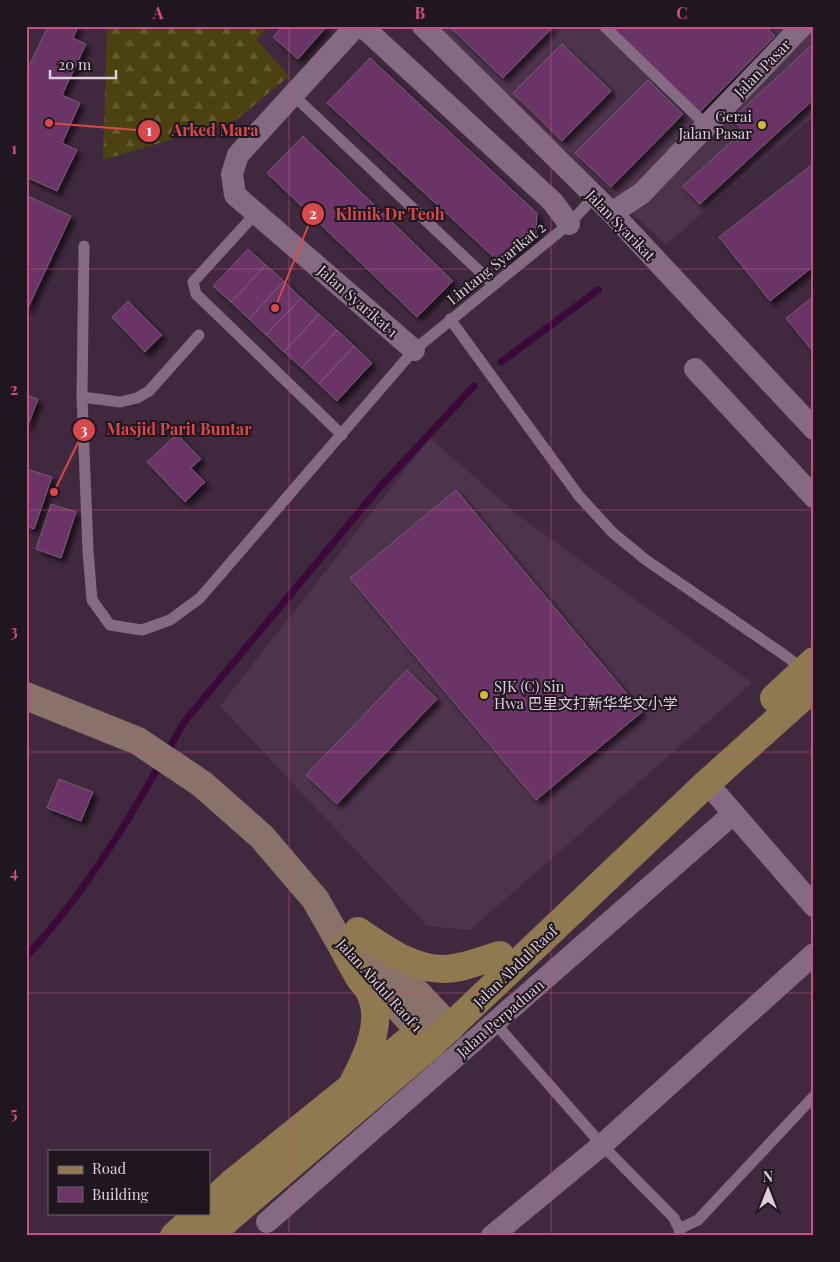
<svg xmlns="http://www.w3.org/2000/svg" width="840" height="1262" viewBox="0 0 840 1262" font-family="'Playfair Display','Noto Sans SC',serif">
	<style>
		.built { fill: #4e334c }
		.forest { fill: url(#forest-firs) }
		.lines { fill: none; stroke-linecap: round; stroke-linejoin: round }
		.stream { stroke: #3b0839; stroke-width: 7 }
		.building { fill: #6a3666; stroke: #765c73; filter: url(#shadow) }
		.lane { stroke: #846a82; stroke-width: 11 }
		.street { stroke: #846a82; stroke-width: 22 }
		.secondary { stroke: #897269; stroke-width: 28 }
		.primary { stroke: #8f7950; stroke-width: 28 }
		.grid { fill: none; stroke: #ca4f82; stroke-width: 1; stroke-opacity: 0.55 }
		.poi-dot { fill: #d3b635; stroke: #20161f; stroke-width: 2 }
		.labels { text-anchor: middle; dominant-baseline: central; stroke-width: 4; stroke-linejoin: round; paint-order: stroke }
		.street-label { font-size: 15px; fill: #decfdc; stroke: #20161f }
		.poi-label { font-size: 15px; fill: #decfdc; stroke: #20161f; text-anchor: end }
		.leader { fill: none; stroke: #d8494c; stroke-width: 2 }
		.callout-dot { fill: #d8494c; stroke: #20161f; stroke-width: 2 }
		.mark-label { font-size: 15px; text-anchor: middle; font-weight: bold; fill: #fff }
		.callout-label { font-size: 16px; text-anchor: middle; font-weight: bold; fill: #d8494c; stroke: #20161f; stroke-width: 4; stroke-linejoin: round; paint-order: stroke }
		.neatline { fill: none; stroke: #ca4f82; stroke-width: 2 }
		.grid-label { font-size: 16px; text-anchor: middle; font-weight: bold; fill: #ca4f82 }
	</style>
	<defs>
		<pattern id="forest-firs" width="22" height="20" patternUnits="userSpaceOnUse" patternTransform="scale(1.25)"><rect width="22" height="20" fill="#4c4111"/><path d="M5 1l3.5 6h-7zM16 11l3.5 6h-7z" fill="#655b33"/></pattern>
		<filter id="shadow"><feDropShadow dx="4.5" dy="4.5" stdDeviation="2.5" flood-color="#0009"/></filter>
	</defs>
	<rect width="100%" height="100%" fill="#40293e"/>
	<path class="built" d="M433,26H814V116L666,245Z
		M430,438L519,516L752,683L470,930L427,926L220,706Z"/>
	<path class="forest" d="M107,26H268L257,40L289,76L236,120L103,160Z"/>
	<g class="lines">
		<path class="stream" d="M501,362L598,290
			M167,753L184,722L379,488L474,386
			M26,957C80,899 123,831 161,762"/>
	</g>
	<path class="building" d="M48,26H78L73,38L86,44L62,95L80,103L62,143L77,150L57,191L26,177V72Z
		M283,26H327L298,59L273,37Z
		M449,26H554L503,78Z
		M610,26H765L775,36L699,113Z
		M814,43V99L700,204L683,186L743,131L732,119Z
		M562,44L611,91L562,141L513,93Z
		M370,58L537,213L536,234L500,263L327,103Z
		M648,80L683,114L611,187L575,153Z
		M303,136L453,281L417,317L267,173Z
		M814,163V266L770,301L719,237Z
		M30,197L71,216L26,312V204Z
		M248,249L266,265L231,302L213,286Z
		M266,265L284,281L249,319L231,302Z
		M284,281L301,298L266,335L249,319Z
		M814,296V353L786,318Z
		M301,298L319,314L284,352L266,335Z
		M128,301L162,335L145,352L112,317Z
		M319,314L337,330L302,368L284,352Z
		M337,330L354,346L319,384L302,368Z
		M354,346L372,363L337,401L319,384Z
		M26,395L38,399L26,430Z
		M177,434L201,459L191,468L205,482L185,502L147,462Z
		M27,469L52,477L34,529L26,526Z
		M456,490L642,712L536,800L350,578Z
		M51,504L76,512L61,558L36,549Z
		M407,670L437,699L337,804L306,775Z
		M59,779L93,792L81,821L47,808Z"/>
	<g class="lines">
		<path class="lane" d="M604,26L706,125
			M293,95L494,285
			M256,213L193,282L196,294L342,435
			M84,246L82,397L88,551L92,600L110,625L142,630L170,620L200,598L414,350L569,224L594,197
			M450,319L579,496L613,533L646,560L783,654L804,670
			M82,397L120,402L137,398L149,391L199,335
			M495,1023L602,1145L674,1218L679,1229L680,1236
			M679,1229L698,1220L814,1096"/>
		<path class="street" d="M356,26L238,155L232,174L235,195L414,350
			M362,26L553,202L569,224
			M423,26L612,213L814,429
			M612,213L642,193L802,26
			M695,369L814,497
			M707,783L814,906
			M267,1222L733,814
			M492,1236L602,1145L814,954"/>
		<path class="secondary" d="M26,696L138,741L202,784L262,837L315,899L343,948L432,1044
			M372,945L450,1028"/>
		<path class="primary" d="M774,698L814,661
			M358,931C384,948 411,969 443,969C462,969 482,960 500,955
			M343,948C348,958 354,969 360,979C364,984 369,989 371,995C383,1023 367,1056 354,1081
			M209,1204L232,1183L413,1037
			M174,1236L199,1213
			M208,1236L432,1044L707,783L814,687"/>
	</g>
	<path class="grid" d="M289,26V1236M551,26V1236M26,269H814M26,510H814M26,752H814M26,993H814"/>
	<g class="poi-dot">
		<circle cx="762" cy="125" r="5"/>
		<circle cx="484" cy="695" r="5"/>
	</g>
	<g class="labels">
		<g class="street-label">
			<text transform="translate(762 68) rotate(-46)">Jalan Pasar</text>
			<text transform="translate(621 225) rotate(46)">Jalan Syarikat</text>
			<text transform="translate(496 263) rotate(-39)">Lintang Syarikat 2</text>
			<text transform="translate(358 301) rotate(41)">Jalan Syarikat 1</text>
			<text transform="translate(515 966) rotate(-44)">Jalan Abdul Raof</text>
			<text transform="translate(380 985) rotate(48)">Jalan Abdul Raof 1</text>
			<text transform="translate(500 1018) rotate(-41)">Jalan Perpaduan</text>
		</g>
		<g class="poi-label">
			<text x="752" y="116">Gerai<tspan x="752" dy="17">Jalan Pasar</tspan></text>
			<text x="494" y="686" text-anchor="start">SJK (C) Sin<tspan x="494" dy="17">Hwa 巴里文打新华华文小学</tspan></text>
		</g>
	</g>
	<path class="leader" d="M49 123L149 131M275 308L313 214M54 492L84 430"/>
	<g class="callout-dot">
		<circle cx="49" cy="123" r="5"/>
		<circle cx="275" cy="308" r="5"/>
		<circle cx="54" cy="492" r="5"/>
		<circle cx="149" cy="131" r="12"/>
		<circle cx="313" cy="214" r="12"/>
		<circle cx="84" cy="430" r="12"/>
	</g>
	<g class="mark-label">
		<text x="149" y="136">1</text>
		<text x="313" y="219">2</text>
		<text x="84" y="435">3</text>
	</g>
	<g class="callout-label">
		<text x="215" y="136">Arked Mara</text>
		<text x="390" y="220">Klinik Dr Teoh</text>
		<text x="179" y="435">Masjid Parit Buntar</text>
	</g>
	<rect width="840" height="1262" fill="none" stroke="#20161f" stroke-width="55"/>
	<rect x="48" y="1150" width="162" height="65" fill="#20161f" stroke="#6c606b"/>
	<rect x="58" y="1166" width="25" height="8" fill="#8f7950" stroke="#6c606b"/>
	<text x="92" y="1174" font-size="15" fill="#decfdc">Road</text>
	<rect x="58" y="1187" width="25" height="15" fill="#6a3666" stroke="#6c606b"/>
	<text x="92" y="1200" font-size="15" fill="#decfdc">Building</text>
	<g transform="translate(768 1190)" stroke="#20161f" stroke-width="4" paint-order="stroke">
	<path d="M0-4L9 19L0 12L-9 19Z" fill="#decfdc"/>
	<text y="-8" font-size="14" font-weight="bold" text-anchor="middle" fill="#decfdc">N</text>
	</g>
	<path d="M50 70v8h66v-8" fill="none" stroke="#decfdc" stroke-width="2.5"/>
	<text x="58" y="70" font-size="15" fill="#decfdc" stroke="#20161f" stroke-width="4" paint-order="stroke">20 m</text>
	<rect x="28" y="28" width="784" height="1206" class="neatline"/>
	<g class="grid-label">
		<text x="158" y="19">A</text>
		<text x="420" y="19">B</text>
		<text x="682" y="19">C</text>
		<text x="14" y="154">1</text>
		<text x="14" y="395">2</text>
		<text x="14" y="637">3</text>
		<text x="14" y="878">4</text>
		<text x="14" y="1119">5</text>
	</g>
</svg>
